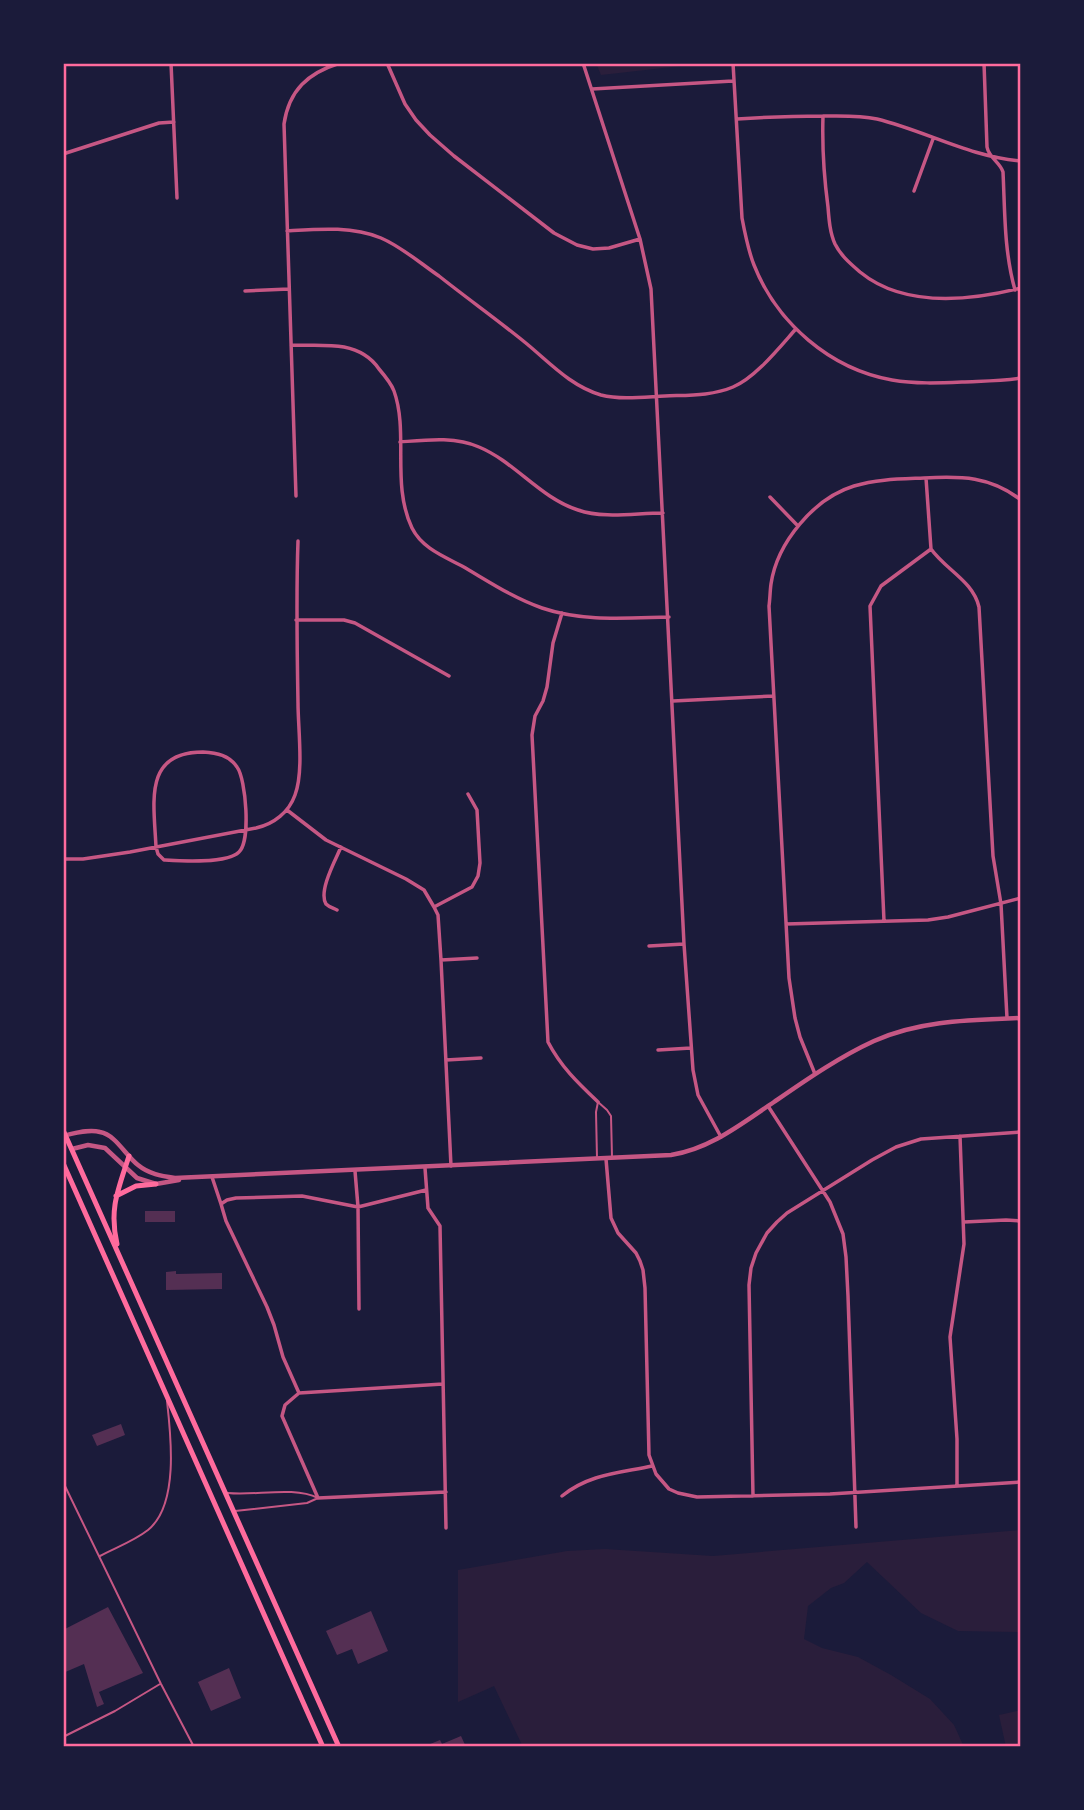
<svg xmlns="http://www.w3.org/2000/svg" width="1084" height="1810" viewBox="0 0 1084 1810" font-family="'Public Sans',sans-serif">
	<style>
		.green { fill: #2a1e3b }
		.building { fill: #542f53 }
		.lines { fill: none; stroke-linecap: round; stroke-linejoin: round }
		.service { stroke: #c65784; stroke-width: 2 }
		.minor { stroke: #c65784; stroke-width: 3.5 }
		.tertiary { stroke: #c65784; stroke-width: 4.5 }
		.trunk { stroke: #ff6b9d; stroke-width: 5 }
		.neatline { fill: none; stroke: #ff6b9d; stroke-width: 2.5 }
	</style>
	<rect width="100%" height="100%" fill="#1b1b3a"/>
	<path class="green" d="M596,63H682L681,66L601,75Z
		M1021,1530V1632L958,1631L921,1613L867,1562L844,1583L831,1588L808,1606L804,1639L822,1648L858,1657L891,1675L930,1699L954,1725L964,1747H523L494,1686L458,1702V1570L567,1551L605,1549L713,1556Z
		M1021,1710V1747H1006L999,1715Z"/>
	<path class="building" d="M145,1211H175V1222H145Z
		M176,1271V1274L222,1273V1289L166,1290V1272Z
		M121,1424L125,1435L97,1446L92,1435Z
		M108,1607L143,1673L99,1692L104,1704L97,1707L84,1664L63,1673V1630Z
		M371,1611L388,1651L358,1664L352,1649L337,1655L326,1631Z
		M229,1668L241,1698L211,1711L198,1682Z
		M461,1736L466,1747H423L440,1740L442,1744Z"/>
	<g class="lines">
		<path class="service" d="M597,1158L596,1112L598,1102L607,1110L611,1116L612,1157
			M63,1482L161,1684L194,1747
			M228,1493C256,1496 293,1486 318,1498L307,1503L235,1511
			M100,1556C115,1548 134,1541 148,1530C179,1505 171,1436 167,1401
			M63,1737L115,1711L160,1684"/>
		<path class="minor" d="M171,63L177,198
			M387,63L405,104L416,120L430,135L454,156L554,233L577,245L593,249L609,248L640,239
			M583,63L640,239L651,289L684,944L693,1070L698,1095L721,1137
			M733,63L742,218C745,234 748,250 754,265C777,323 830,369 892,380C915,384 939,383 962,382C982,381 1002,381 1021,378
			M984,63L987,147C989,158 1000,162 1003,172C1005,212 1004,251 1015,290
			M592,89L733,81
			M823,116C822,147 824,177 828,207C829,220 830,233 835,244C841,256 851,264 860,272C904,308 969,301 1021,288
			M737,119C766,117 794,116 823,116C841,116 859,115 877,119C926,131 970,157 1021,161
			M63,154L159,123L174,122
			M914,191L933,139
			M287,231C319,229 351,226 381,238C402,247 420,263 439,276C468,299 499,321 527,344C551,364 571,386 601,395C621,400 644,397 665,396C687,395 712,396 733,387C755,378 779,348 795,330
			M245,291L289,289
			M291,345C308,346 327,344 344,347C359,350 371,357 379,369C385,376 391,383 394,391C409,433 391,484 412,528C422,548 443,556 462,566C488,581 513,598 542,608C583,622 626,618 669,617
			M400,442C425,440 455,436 479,447C515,462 540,498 578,510C604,519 635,513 663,513
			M926,478L931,549
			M296,496L284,124C289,90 308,73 340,63
			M770,497L798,526
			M931,549C946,570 973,581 979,607L993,856L1001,904L1007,1018
			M562,613L553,643L547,687L543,701L535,716L532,735L548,1042C561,1067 578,1083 598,1102
			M296,620H344L355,623L449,676
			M673,701L774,696
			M203,752C217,753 229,755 237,767C246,779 251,841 239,852C227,864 181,861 164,860L158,854L156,847C154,802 143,752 203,752Z
			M287,810L326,840L406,879L424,890L434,907L438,915L441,960L451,1166
			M63,859H83L130,852L256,828C274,824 289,812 295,795C304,771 298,729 298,703C297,649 296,595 298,541
			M434,907L472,887L478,876L480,863L477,810L468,794
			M337,910C333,908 329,907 326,904C318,891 336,859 341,847
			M884,921L870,606L881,586L931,549
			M786,924L928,920L948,917L1021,898
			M649,946L684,944
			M441,960L477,958
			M658,1050L691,1048
			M446,1060L481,1058
			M815,1074L800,1037L795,1018L789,978L769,606C770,599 770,591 771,584C777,543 814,498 854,486C877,479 900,479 924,478C961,476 990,476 1021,500
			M768,1106L830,1202L843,1234L846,1257L848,1296L856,1527
			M606,1159L611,1218L618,1233L636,1253L640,1261L643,1270L645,1288L649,1455L656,1474L669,1489L678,1493L697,1497L830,1494L1021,1482
			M425,1168L428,1208L440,1226L446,1528
			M355,1171L358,1207L359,1309
			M212,1177L221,1204
			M964,1222L1006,1220L1021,1221
			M299,1393L283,1357L274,1325L267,1307L226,1221L221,1204L227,1200L236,1198L302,1196L358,1207L426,1190
			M299,1393L285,1405L282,1416L318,1498L446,1492
			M299,1393L443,1384
			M957,1486V1439L950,1337L964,1244L960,1136
			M562,1496C589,1474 619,1473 652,1466
			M753,1496L749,1285L751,1268L756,1253L767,1233L777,1222L787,1213L872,1160L896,1147L921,1139L1021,1132"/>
		<path class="tertiary" d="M66,1135C76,1133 89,1129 100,1132C116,1135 125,1155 138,1165C149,1174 161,1176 175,1178L671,1155C710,1149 741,1124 774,1102C806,1080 839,1057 874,1041C920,1020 972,1020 1021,1018
			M72,1149L88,1145L105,1148L137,1178L156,1184L179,1180"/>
		<path class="trunk" d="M63,1130L339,1747
			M63,1163L323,1747
			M116,1196L136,1186L156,1184
			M117,1244C109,1209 118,1190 129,1156"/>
	</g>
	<rect width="1084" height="1810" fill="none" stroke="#1b1b3a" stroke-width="130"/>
	<rect x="65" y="65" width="954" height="1680" class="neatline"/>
</svg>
